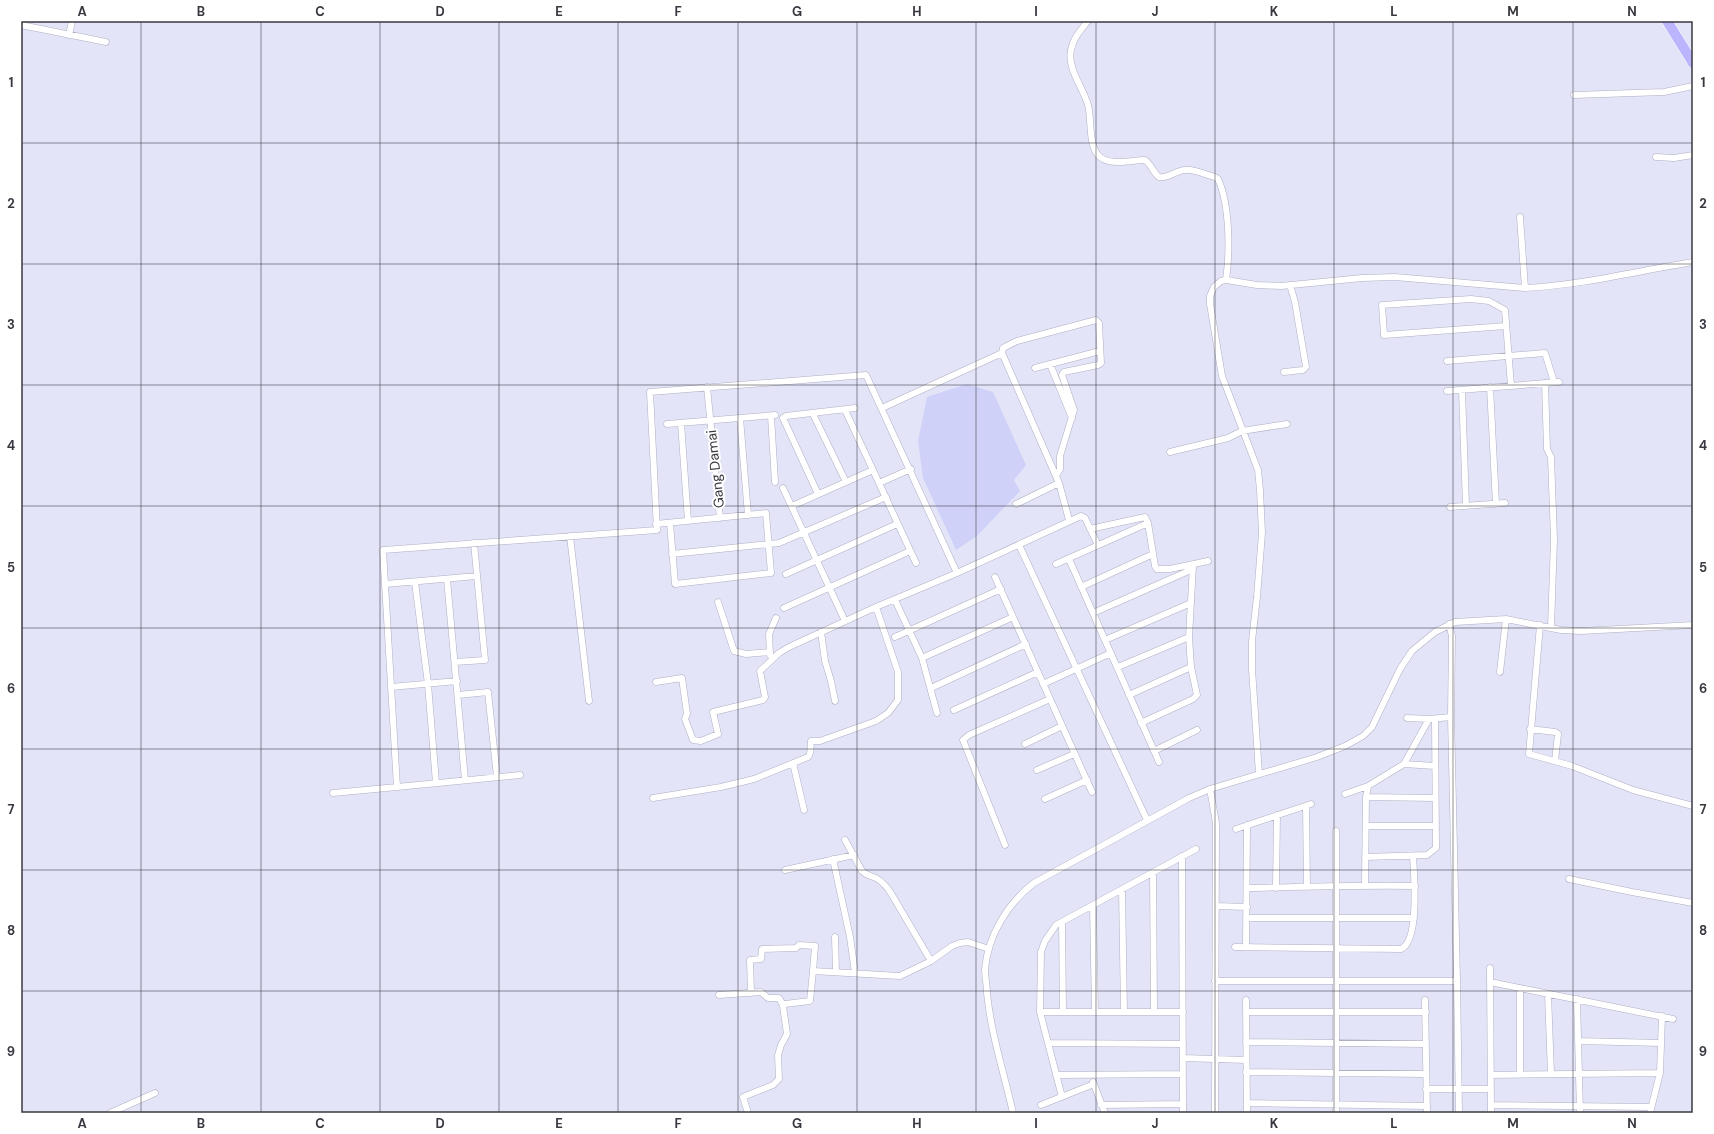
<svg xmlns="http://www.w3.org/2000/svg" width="1714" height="1134" viewBox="0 0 1714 1134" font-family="'DM Sans',sans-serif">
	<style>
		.green { fill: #d0d1f9 }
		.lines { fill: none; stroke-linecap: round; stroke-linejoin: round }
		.minor-casing { stroke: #afafc2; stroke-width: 7 }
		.primary-casing { stroke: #fff; stroke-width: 11 }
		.minor { stroke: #fff; stroke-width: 6 }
		.primary { stroke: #bbb5fd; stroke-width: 10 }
		.grid { fill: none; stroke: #383840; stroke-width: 1; stroke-opacity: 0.55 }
		.labels { text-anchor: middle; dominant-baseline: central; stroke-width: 4; stroke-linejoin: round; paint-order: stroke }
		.street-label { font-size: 14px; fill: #383840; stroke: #fff }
		.neatline { fill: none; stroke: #383840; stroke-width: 1.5 }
		.grid-label { font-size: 13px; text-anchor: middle; font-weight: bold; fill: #383840 }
	</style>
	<rect width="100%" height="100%" fill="#e3e4f8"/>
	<path class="green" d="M967,384L993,392L1026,465L1014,480L1020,491L977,536L956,550L923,478L918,441L927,397Z"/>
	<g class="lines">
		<g class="minor-casing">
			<path id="minor" d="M1088,21C1081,30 1073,38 1071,50C1067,69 1083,87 1088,105C1092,120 1088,143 1098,155C1108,167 1131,160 1145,160C1151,164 1154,174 1159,177C1167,179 1176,171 1184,170C1193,168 1205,175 1215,177L1218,179C1230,205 1230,252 1226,280
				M21,25L106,42
				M69,35L72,21
				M1574,95L1664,92L1693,86
				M1656,157L1674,158L1693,155
				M1525,288C1582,285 1637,271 1693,262
				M1506,326L1384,335L1382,305L1471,299L1489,301L1505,310L1511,386
				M1447,361L1545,353L1554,382
				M1050,364L1072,418
				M1035,368L1100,351
				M1284,372L1303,370L1306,367L1295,302L1290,285
				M1545,383L1547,449L1551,457L1554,539L1551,627
				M707,387L720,518
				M1490,387L1496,504
				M1462,390L1466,506
				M1447,391L1559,382
				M882,408L1002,353
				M845,410L879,483L911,469
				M813,414L846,482
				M771,416L775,482
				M740,418L748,515
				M681,423L688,521
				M667,424L775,415
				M1170,452L1228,438L1242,431L1287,424
				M879,483L916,563
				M1059,483L1069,520
				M783,488L845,621
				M818,494L783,418L786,416L855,408
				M1016,504L1059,483L1002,353L1003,348L1017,341L1096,320L1099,323L1101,363L1098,365L1064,372L1062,375L1074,410L1060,456V469L1056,476
				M792,506L873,470
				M1450,507L1505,503
				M656,524L766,513L771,573L675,584L670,523
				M1090,529L1145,517L1148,523L1155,566L1157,569H1170L1208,561
				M570,536L589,701
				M1019,545L1147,820
				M672,554L779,543L886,497
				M1069,559L1159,762
				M1056,564L1148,523
				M786,574L897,524
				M995,577L1092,792
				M447,579L465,780
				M415,582L428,684L436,783
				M385,584L477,576
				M1081,587L1153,554
				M895,600L922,658L937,713
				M718,602L734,651L746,654L770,652
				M784,608L910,551
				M1093,613L1193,569
				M1540,625L1529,754L1572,766L1633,790L1693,806
				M821,632L825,661L831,681L835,701
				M895,637L1001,589
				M1105,640L1191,603
				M770,655L769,634L776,618
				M922,658L1013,617
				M455,662L485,660L474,543
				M1118,667L1189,637
				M1500,672L1506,619
				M656,682L682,678L687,714L685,719L693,740L701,741L718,734L713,712L763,700L765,697L760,671L779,653L789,647L876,607L957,573L1081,516L1085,518L1098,545
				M1043,684L1111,653
				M391,687L457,681
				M931,688L1026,644
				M458,695L488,692L497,777
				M1129,695L1191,667
				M954,710L1038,672
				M1451,717L1457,981L1459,1113
				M1407,718L1429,719L1451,717L1452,636L1449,624
				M1141,723L1193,699L1197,695L1191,667L1189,637L1193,565
				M1530,729L1555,732L1558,734L1555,761
				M1025,744L1062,726
				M1154,751L1197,730
				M793,763L804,810
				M1404,764L1435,766
				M1037,770L1074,754
				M1259,774L1252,669V641L1257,597L1262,533L1260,490L1258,470L1222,376L1210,304V296L1214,287L1221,281L1226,280L1257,285L1281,286L1362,278L1395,277L1525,288L1520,217
				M397,787L520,775
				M1210,789L1216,823L1215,1113
				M333,793L397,787L383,550L657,530L650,392L866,375L957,573
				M1345,794L1368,786L1404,764L1429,719
				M1366,797L1435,798
				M653,798L721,787L754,779L808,757C812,753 810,746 811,741H820L876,721L888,713L898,700V672L876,607
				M1045,799L1087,780
				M1306,806L1307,887
				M1366,826H1435
				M1236,829L1311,804
				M1336,831V1113
				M845,840L862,871C866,875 871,876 876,878C883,882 888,888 892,895L931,961
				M1005,845L963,740L969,735L1050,699
				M1182,856L1183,1113
				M1365,857L1427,855L1436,848L1435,719
				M833,859L850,937L855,973
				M785,870L854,855
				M1153,872L1154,1012
				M1569,879L1632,892L1693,903
				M1365,885L1366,797L1368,786
				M1247,888C1303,887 1359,885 1415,886
				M1276,888L1277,815
				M1122,889L1124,1012
				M1093,905L1095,1012
				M1216,906L1247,907
				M1246,918H1414
				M1062,922L1063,1012
				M835,937L836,972
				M1235,947L1401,949C1420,941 1414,873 1413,856
				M1246,947L1247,825
				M1490,968L1491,1113
				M1215,981H1457
				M1490,982L1673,1019
				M1520,988V1074
				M751,993L750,960L761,959L762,949L796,948L799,945L815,946L813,971
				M1548,994L1551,1074
				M719,995L761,992L768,998H779L783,1005
				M1577,999L1580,1113
				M1246,1000L1247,1113
				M1425,1000L1427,1113
				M1040,1012H1183
				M1246,1012H1426
				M1578,1041L1661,1043
				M1246,1042L1426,1044
				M1048,1043L1183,1044
				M1183,1058L1246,1060
				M1246,1072L1426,1074
				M1056,1075L1183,1074
				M1491,1075L1660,1073
				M1093,1082L1105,1113
				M1426,1089H1491
				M1062,1097L1040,1012L1041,952L1045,941L1056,925L1196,849
				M1247,1103L1427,1106
				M1041,1105L1094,1084
				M1101,1105L1183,1104
				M1491,1105L1651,1107
				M110,1113L155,1093
				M748,1113L743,1097L773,1085L779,1079L778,1055L781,1045L787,1034L783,1006L785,1004L810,1001L813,971L900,976L931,961L952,946L960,943L968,942L989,949
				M1013,1113C1004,1073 991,1034 987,993C987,985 985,977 985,969C988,935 1008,903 1034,883L1189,798L1210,789L1317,757L1345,746L1363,736L1372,727L1400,669L1412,651L1435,632L1455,622L1506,619L1561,630L1581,631L1693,625
				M1650,1113L1660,1073L1662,1016"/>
		</g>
		<g class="primary-casing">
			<path id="primary" d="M1667,21L1693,63"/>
		</g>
		<use href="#minor" class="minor"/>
		<use href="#primary" class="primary"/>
	</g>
	<path class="grid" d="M141,21V1113M261,21V1113M380,21V1113M499,21V1113M618,21V1113M738,21V1113M857,21V1113M976,21V1113M1096,21V1113M1215,21V1113M1334,21V1113M1453,21V1113M1573,21V1113M21,143H1693M21,264H1693M21,385H1693M21,506H1693M21,628H1693M21,749H1693M21,870H1693M21,991H1693"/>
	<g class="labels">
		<g class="street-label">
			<text transform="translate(715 469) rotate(-96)">Gang Damai</text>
		</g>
	</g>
	<rect width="1714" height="1134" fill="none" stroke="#ffffff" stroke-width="44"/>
	<rect x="22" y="22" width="1670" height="1090" class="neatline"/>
	<g class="grid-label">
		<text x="82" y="16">A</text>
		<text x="201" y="16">B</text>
		<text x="320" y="16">C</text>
		<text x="440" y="16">D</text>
		<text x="559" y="16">E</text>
		<text x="678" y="16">F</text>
		<text x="797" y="16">G</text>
		<text x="917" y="16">H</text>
		<text x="1036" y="16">I</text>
		<text x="1155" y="16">J</text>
		<text x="1274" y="16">K</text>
		<text x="1394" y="16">L</text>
		<text x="1513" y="16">M</text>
		<text x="1632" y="16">N</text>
		<text x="11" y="87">1</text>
		<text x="1703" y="87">1</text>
		<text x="11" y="208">2</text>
		<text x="1703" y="208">2</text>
		<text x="11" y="329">3</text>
		<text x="1703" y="329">3</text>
		<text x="11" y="450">4</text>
		<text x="1703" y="450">4</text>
		<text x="11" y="572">5</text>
		<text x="1703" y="572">5</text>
		<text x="11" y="693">6</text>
		<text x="1703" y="693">6</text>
		<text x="11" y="814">7</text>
		<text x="1703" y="814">7</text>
		<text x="11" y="935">8</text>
		<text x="1703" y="935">8</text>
		<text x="11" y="1056">9</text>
		<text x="1703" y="1056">9</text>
		<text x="82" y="1128">A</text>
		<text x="201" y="1128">B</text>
		<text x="320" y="1128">C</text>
		<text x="440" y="1128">D</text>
		<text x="559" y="1128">E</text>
		<text x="678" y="1128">F</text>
		<text x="797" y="1128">G</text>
		<text x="917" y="1128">H</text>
		<text x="1036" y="1128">I</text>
		<text x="1155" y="1128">J</text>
		<text x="1274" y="1128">K</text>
		<text x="1394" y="1128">L</text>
		<text x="1513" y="1128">M</text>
		<text x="1632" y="1128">N</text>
	</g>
</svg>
